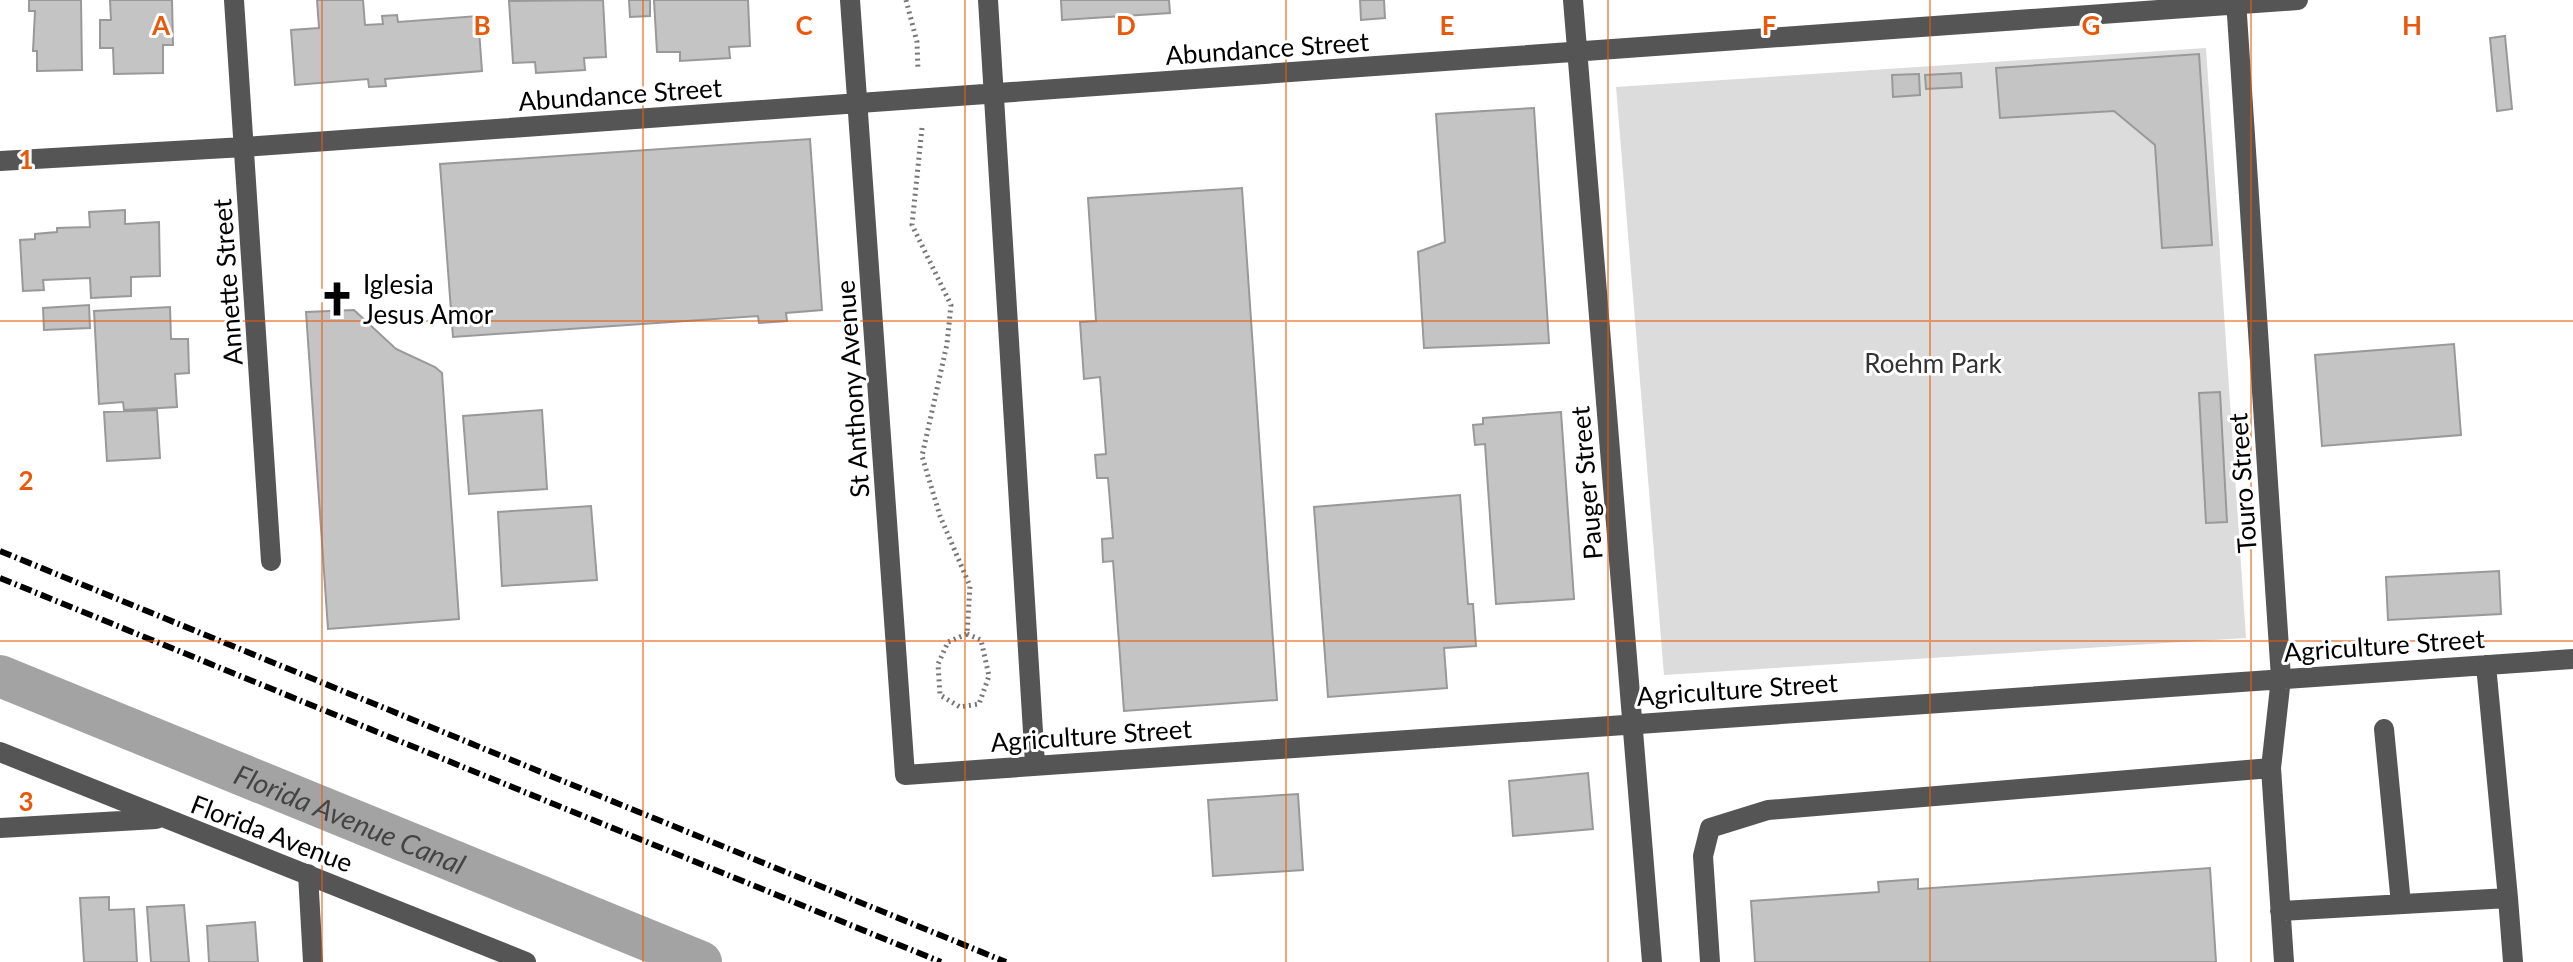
<svg xmlns="http://www.w3.org/2000/svg" width="2573" height="962" viewBox="0 0 2573 962" font-family="Lato,sans-serif">
	<style>
		.green { fill: #dcdcdc }
		.lines { fill: none; stroke-linecap: round; stroke-linejoin: round }
		.canal { stroke: #a3a3a3; stroke-width: 42 }
		.building { fill: #c4c4c4; stroke: #999; stroke-width: 2 }
		.path { stroke: #777; stroke-width: 5; stroke-dasharray: 2 4; stroke-linecap: butt }
		.minor { stroke: #555; stroke-width: 20 }
		.rail { stroke: #000; stroke-width: 6; stroke-dasharray: 12 4 2 4; stroke-linecap: butt }
		.grid { fill: none; stroke: #e8590c; stroke-width: 2; stroke-opacity: 0.55 }
		.labels { text-anchor: middle; dominant-baseline: central; stroke-width: 6; stroke-linejoin: round; paint-order: stroke }
		.street-label { font-size: 26px; fill: #000; stroke: #fff }
		.poi-label { font-size: 26px; fill: #000; stroke: #fff; text-anchor: start }
		.park-label { font-size: 26px; fill: #333; stroke: #fff }
		.water-label { font-size: 28px; font-style: italic; fill: #444; stroke: #fff }
		.grid-label { font-size: 26px; text-anchor: middle; font-weight: bold; fill: #e8590c; stroke: #fff; stroke-width: 6; stroke-linejoin: round; paint-order: stroke }
	</style>
	<rect width="100%" height="100%" fill="#fff"/>
	<path class="green" d="M2206,48L2246,638L1664,675L1616,87Z"/>
	<g class="lines">
		<path class="canal" id="s1" d="M0,676L701,962"/>
	</g>
	<path class="building" d="M29,0H81L82,70L37,71V51H33L35,11H29Z
		M110,0H172L173,45H163V73L114,74L113,48H100V20H111Z
		M317,0H363L365,25L383,24L382,16L397,15L398,22L478,16L482,71L385,79L386,86L369,87L368,79L295,85L291,30L319,28Z
		M603,0L606,57L584,58L585,70L536,73L535,62L513,63L509,1Z
		M629,0H650V16L630,17Z
		M654,0H748L750,46L729,47L730,58L680,61V52H657Z
		M1061,0H1169L1170,13L1062,20Z
		M1360,0H1384L1385,18L1361,20Z
		M2505,36L2512,109L2497,111L2490,38Z
		M2199,54L2212,245L2162,248L2155,145L2114,111L2000,118L1996,68Z
		M1961,73L1962,87L1926,89L1925,75Z
		M1919,74L1920,95L1893,97L1892,75Z
		M1534,108L1549,343L1424,348L1418,252L1445,242L1436,114Z
		M810,139L822,310L786,313L787,321L759,323L758,316L453,337L440,164Z
		M1242,188L1277,700L1124,711L1113,561L1103,562L1102,539L1113,538L1108,478H1097L1095,455L1106,454L1100,377L1084,379L1080,322L1096,321L1088,198Z
		M125,210V224L159,222L160,276L131,277V296L91,298L90,278L43,280L44,290L23,291L20,240L35,239V234L57,232V228L90,227L89,212Z
		M89,305L90,328L44,330L43,308Z
		M170,307L171,339H188L189,373L175,374L177,407L124,410L123,402L99,404L94,311Z
		M354,310L396,349L435,367L442,373L459,619L328,629L306,312Z
		M2454,344L2461,435L2322,446L2315,355Z
		M2220,392L2227,522L2206,523L2199,393Z
		M157,410L160,458L107,461L104,412Z
		M542,410L547,489L469,494L463,416Z
		M1561,412L1574,599L1496,604L1485,444L1475,445L1473,425L1483,424V418Z
		M1460,495L1468,604H1473L1476,646L1444,648L1447,688L1328,697L1314,507Z
		M591,506L597,580L502,586L498,512Z
		M2499,571L2501,614L2388,620L2386,577Z
		M1588,773L1593,829L1513,836L1509,781Z
		M1298,794L1303,870L1213,876L1208,800Z
		M2210,868L2216,962H1755L1751,901L1879,892L1878,882L1918,879V889Z
		M109,897V910L134,909L137,962H84L80,898Z
		M184,905L189,962H151L147,907Z
		M255,922L258,962H209L207,926Z"/>
	<g class="lines">
		<path class="path" d="M906,0L917,42L918,70
			M922,128L912,225L951,305L947,344L922,456L940,516L970,586L967,634
			M967,634L981,640L989,676L979,704L960,707L940,695L938,664L948,642Z"/>
		<path class="minor" d="M234,0L271,561
			M850,0L905,775L2573,659
			M988,0L1035,764
			M1573,0L1652,962
			M2236,0L2281,678L2271,768L2284,962
			M0,161L244,147L2298,0
			M2486,665L2508,898
			M2384,729L2401,904
			M0,752L526,962
			M0,828L156,819
			M308,874L313,962
			M2280,911L2508,898L2513,962
			M1710,962L1703,856L1710,828L1768,810L2271,768"/>
		<path class="rail" d="M0,551L1006,962
			M0,578L941,962"/>
	</g>
	<path class="grid" d="M322,0V962M643,0V962M965,0V962M1286,0V962M1608,0V962M1930,0V962M2251,0V962M0,321H2573M0,641H2573"/>
	<defs>
		<g id="church-bare" transform="scale(2.76)"><path d="M-1.2-6h2.4v3.5h3.3v2.4h-3.3V6h-2.4V-.1h-3.3v-2.4h3.3Z" fill="#000" stroke="#fff" stroke-width="2.5" paint-order="stroke"/></g>
	</defs>
	<g fill-rule="evenodd">
		<use href="#church-bare" x="337" y="299"/>
	</g>
	<g class="labels">
		<g class="street-label">
			<text transform="translate(1267 48) rotate(-4)">Abundance Street</text>
			<text transform="translate(620 94) rotate(-4)">Abundance Street</text>
			<text transform="translate(227 282) rotate(-94)">Annette Street</text>
			<text transform="translate(852 389) rotate(-94)">St Anthony Avenue</text>
			<text transform="translate(1586 483) rotate(-95)">Pauger Street</text>
			<text transform="translate(2242 483) rotate(-94)">Touro Street</text>
			<text transform="translate(2384 645) rotate(-4)">Agriculture Street</text>
			<text transform="translate(1737 689) rotate(-4)">Agriculture Street</text>
			<text transform="translate(1091 735) rotate(-4)">Agriculture Street</text>
			<text transform="translate(272 833) rotate(21)">Florida Avenue</text>
		</g>
		<g class="poi-label">
			<text x="363" y="284">Iglesia<tspan x="363" dy="30">Jesus Amor</tspan></text>
		</g>
		<g class="park-label">
			<text x="1933" y="363">Roehm Park</text>
		</g>
		<g class="water-label">
			<text stroke="none"><textPath href="#s1" startOffset="378">Florida Avenue Canal</textPath></text>
		</g>
	</g>
	<g class="grid-label">
		<text x="161" y="35">A</text>
		<text x="482" y="35">B</text>
		<text x="804" y="35">C</text>
		<text x="1126" y="35">D</text>
		<text x="1447" y="35">E</text>
		<text x="1769" y="35">F</text>
		<text x="2091" y="35">G</text>
		<text x="2412" y="35">H</text>
		<text x="26" y="169">1</text>
		<text x="26" y="490">2</text>
		<text x="26" y="811">3</text>
	</g>
</svg>
